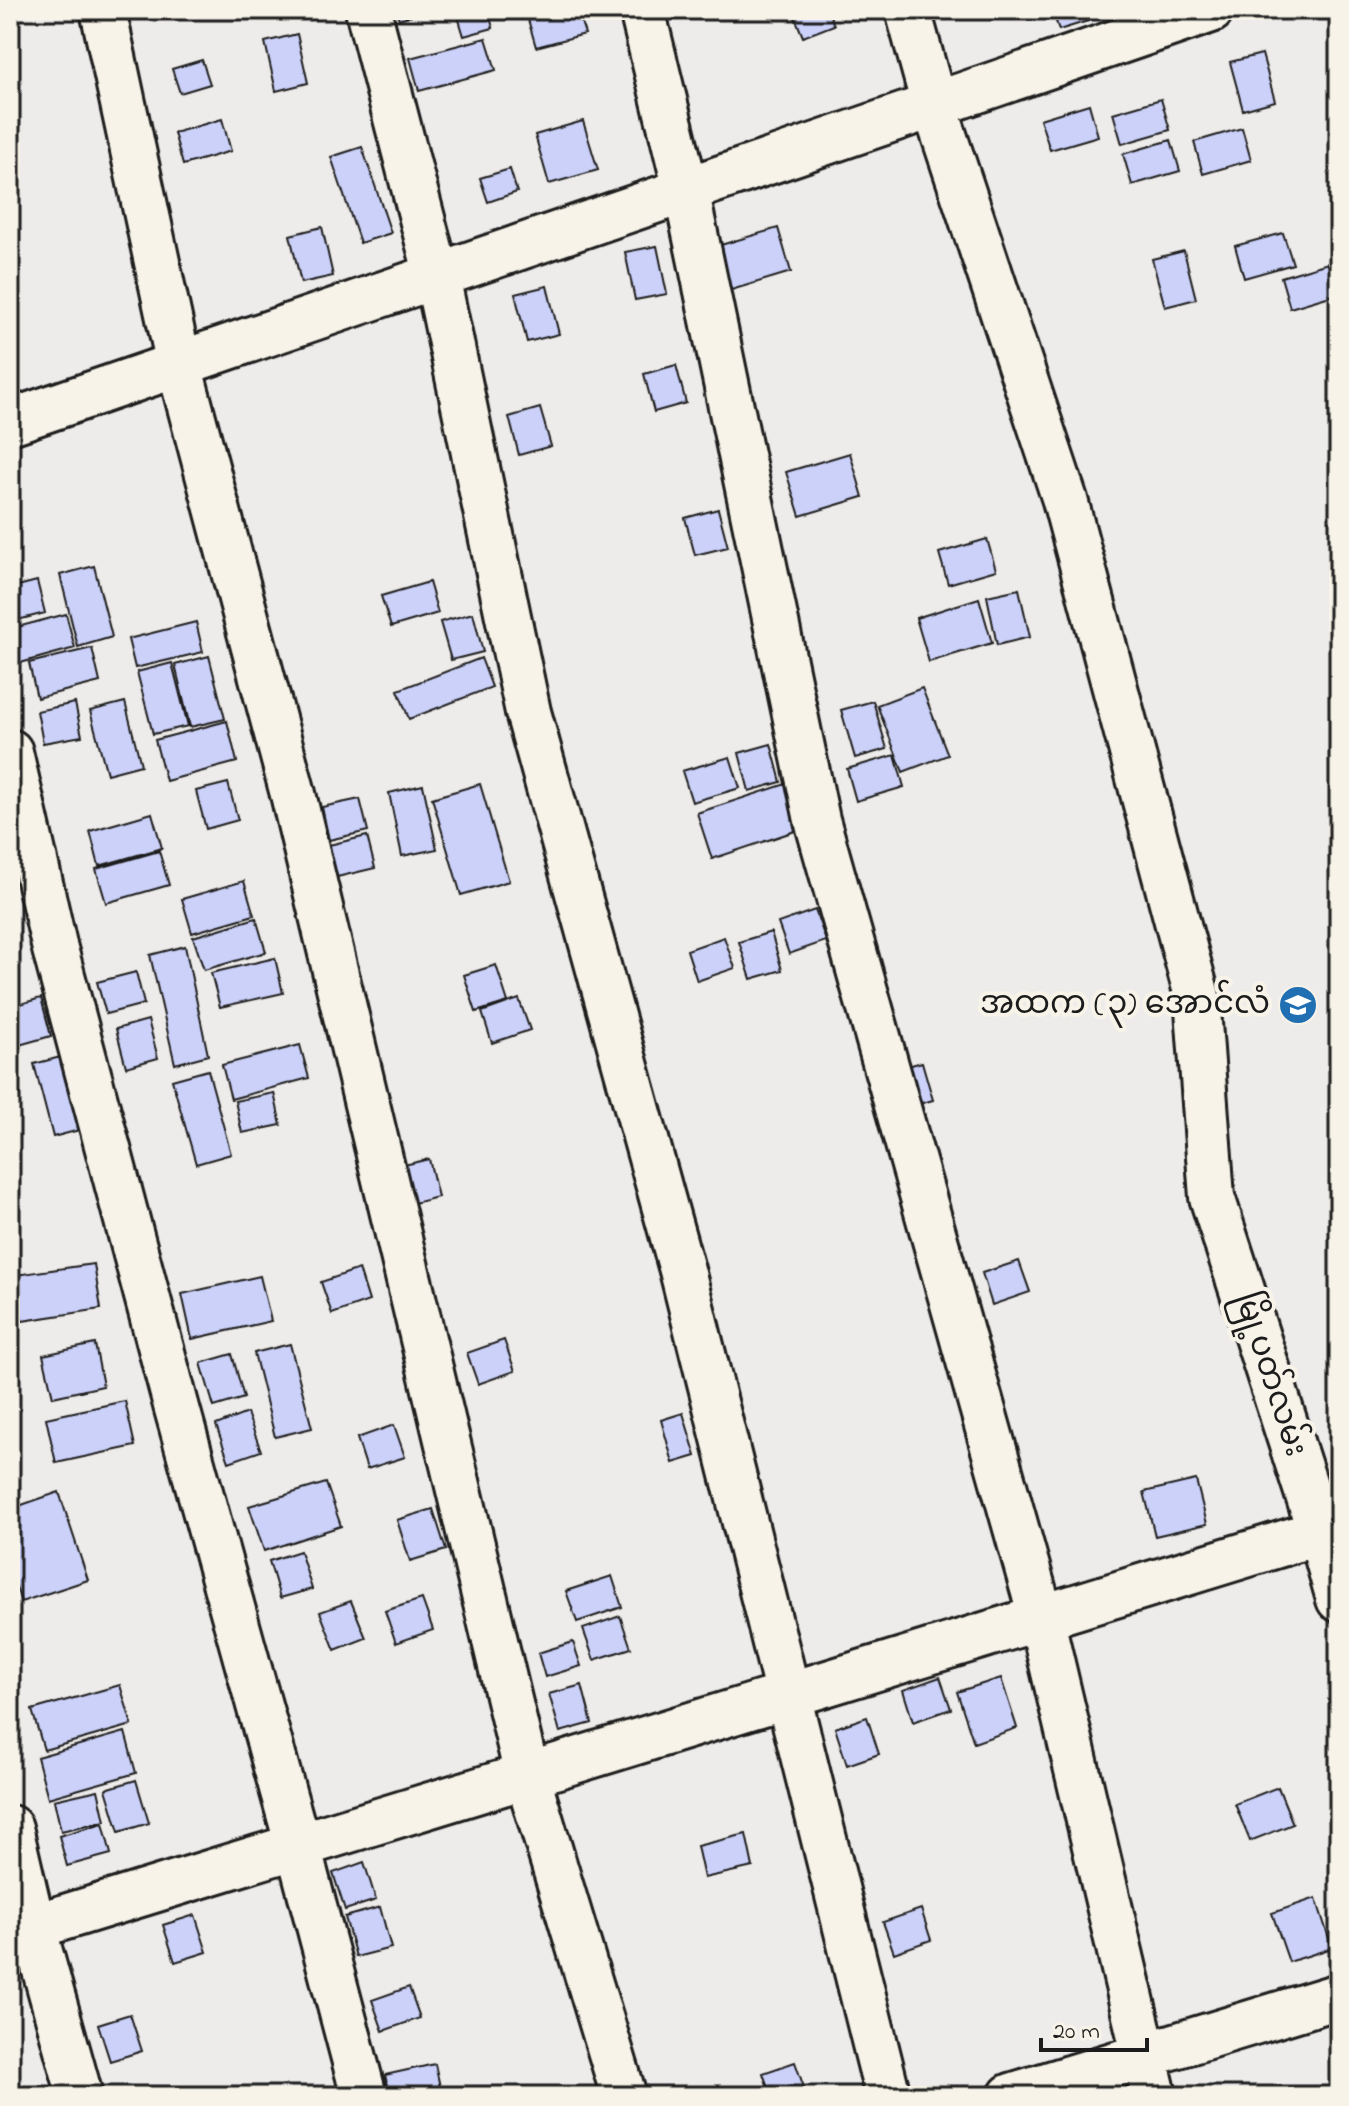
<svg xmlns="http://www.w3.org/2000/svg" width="1349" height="2106" viewBox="0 0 1349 2106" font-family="'Indie Flower','Noto Sans Myanmar',sans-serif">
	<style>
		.building { fill: #cbd1f9; stroke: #1c1c1c; stroke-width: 2 }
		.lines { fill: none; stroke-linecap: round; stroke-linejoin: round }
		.minor-casing { stroke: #1c1c1c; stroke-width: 50 }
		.minor { stroke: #f7f3e8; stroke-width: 44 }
		.labels { text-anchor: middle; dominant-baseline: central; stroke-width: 8; stroke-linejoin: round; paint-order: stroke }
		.poi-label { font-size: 32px; fill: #1c1c1c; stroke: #f7f3e8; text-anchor: end }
		.street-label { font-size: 32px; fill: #1c1c1c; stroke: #f7f3e8 }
	</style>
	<rect width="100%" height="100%" fill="#eeeceb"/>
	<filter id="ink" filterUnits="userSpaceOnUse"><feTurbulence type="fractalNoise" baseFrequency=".0125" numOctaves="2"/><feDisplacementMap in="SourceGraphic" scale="16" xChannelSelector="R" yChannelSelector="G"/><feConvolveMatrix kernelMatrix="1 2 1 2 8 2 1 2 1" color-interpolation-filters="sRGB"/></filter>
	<g filter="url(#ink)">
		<path class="building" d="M396,10H430L399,19Z
			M456,10H488L493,28L464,36Z
			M549,10H577L585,34L536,47L527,16Z
			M792,10H828L834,25L803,37Z
			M1052,10H1085L1088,21L1059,30Z
			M297,34L308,83L276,91L265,42Z
			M486,38L496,70L419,91L410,58Z
			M1262,54L1275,101L1243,110L1230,62Z
			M202,60L210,84L180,93L172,69Z
			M1161,99L1170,130L1122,144L1113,113Z
			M1089,104L1098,136L1050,150L1040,119Z
			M222,119L231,151L183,165L174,133Z
			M583,121L598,170L549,184L535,135Z
			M1242,128L1251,160L1203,174L1194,142Z
			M1171,140L1180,171L1132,185L1123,154Z
			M362,147L391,233L360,243L331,157Z
			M510,169L517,192L488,202L480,178Z
			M322,227L333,276L301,283L290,235Z
			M778,228L791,272L728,291L714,247Z
			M1283,233L1293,264L1244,278L1235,246Z
			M657,246L667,294L635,300L625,252Z
			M1184,251L1196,299L1165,307L1152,259Z
			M1328,263L1337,294L1290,308L1281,277Z
			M547,286L559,334L527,342L515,294Z
			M676,365L686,403L654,412L644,374Z
			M540,408L551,446L519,455L509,417Z
			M850,453L863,497L800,516L786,472Z
			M718,509L728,547L695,555L685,518Z
			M987,539L996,570L948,584L939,553Z
			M94,566L112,637L78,647L60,575Z
			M37,581L45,613L10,622V588Z
			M429,582L438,613L391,627L381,596Z
			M1019,589L1030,637L997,645L987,596Z
			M979,598L992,643L929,662L916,618Z
			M473,613L483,652L451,660L440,622Z
			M66,614L75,648L13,665L10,654V629Z
			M196,622L203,652L135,668L128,639Z
			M92,648L100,682L37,698L29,663Z
			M209,656L225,719L190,727L175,665Z
			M481,658L492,687L409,719L398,690Z
			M172,663L188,726L153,734L137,672Z
			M922,688L948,755L903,772L877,705Z
			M873,701L887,749L855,758L841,710Z
			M125,702L141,765L107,774L90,711Z
			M75,703L82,736L43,743L37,711Z
			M227,721L237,762L166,781L155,740Z
			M771,744L781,782L749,791L739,753Z
			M895,755L904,787L856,801L847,769Z
			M730,757L740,788L692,802L682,771Z
			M228,783L238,820L206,829L196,791Z
			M480,784L509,881L461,895L432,798Z
			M786,784L801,829L712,859L697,813Z
			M423,785L437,849L402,856L389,793Z
			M360,799L368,831L329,840L322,807Z
			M152,813L162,848L99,866L90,831Z
			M367,836L375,868L337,877L329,845Z
			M159,851L169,885L106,903L96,869Z
			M244,881L254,915L192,933L182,899Z
			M815,910L826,941L789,954L778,923Z
			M256,918L266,952L204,970L193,937Z
			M771,932L782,970L751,979L739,942Z
			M724,937L735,968L697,981L687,950Z
			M185,946L208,1055L175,1064L150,955Z
			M275,958L283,993L220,1007L211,973Z
			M496,965L508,1002L476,1012L464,975Z
			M136,972L144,1004L106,1014L97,982Z
			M41,998L51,1036L19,1045L10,1007Z
			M519,999L530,1030L492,1043L482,1012Z
			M148,1020L158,1058L126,1067L116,1029Z
			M300,1045L309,1078L231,1099L222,1065Z
			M68,1055L87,1128L53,1137L34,1064Z
			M922,1062L933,1100L901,1109L890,1071Z
			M208,1070L231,1154L196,1164L172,1080Z
			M274,1093L281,1125L242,1133L235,1101Z
			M429,1159L438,1197L406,1205L396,1167Z
			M1019,1261L1030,1292L992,1305L982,1273Z
			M94,1264L101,1309L22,1321L15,1275Z
			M359,1269L369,1301L332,1314L321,1282Z
			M260,1276L271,1321L192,1339L182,1294Z
			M504,1340L515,1371L478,1384L467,1353Z
			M95,1344L103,1386L53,1397L43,1355Z
			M290,1344L312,1428L275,1437L254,1353Z
			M232,1354L244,1398L214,1407L201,1363Z
			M125,1401L135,1446L56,1463L46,1418Z
			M247,1413L261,1451L229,1462L216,1425Z
			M683,1413L696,1456L673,1463L661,1420Z
			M394,1425L405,1457L367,1469L357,1438Z
			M1196,1480L1207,1524L1155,1536L1144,1492Z
			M326,1483L341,1526L264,1551L249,1506Z
			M59,1492L88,1580L21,1602L10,1568V1509Z
			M433,1509L446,1550L410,1561L397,1520Z
			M300,1551L312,1589L280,1598L269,1561Z
			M612,1576L622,1607L577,1622L566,1591Z
			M422,1599L433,1630L396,1643L385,1611Z
			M351,1601L366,1638L335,1650L320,1612Z
			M620,1616L631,1648L594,1660L583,1629Z
			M573,1642L581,1666L545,1677L538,1653Z
			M940,1677L951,1709L913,1722L903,1690Z
			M1001,1678L1017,1728L974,1743L957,1692Z
			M120,1685L132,1725L44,1750L32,1710Z
			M582,1685L592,1723L560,1732L549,1694Z
			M867,1717L879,1754L847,1765L835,1728Z
			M125,1732L136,1773L48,1798L37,1757Z
			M136,1780L149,1823L119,1832L106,1789Z
			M1278,1787L1293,1824L1250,1841L1235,1804Z
			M98,1790L105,1821L61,1831L54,1800Z
			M103,1823L111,1854L67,1866L59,1836Z
			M746,1834L753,1867L704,1878L697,1846Z
			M364,1862L376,1900L345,1910L333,1873Z
			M1316,1898L1332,1948L1289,1962L1272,1913Z
			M380,1907L391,1948L356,1957L345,1917Z
			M921,1909L931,1940L894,1953L883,1922Z
			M195,1915L207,1952L175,1962L163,1925Z
			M409,1987L420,2018L383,2031L372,2000Z
			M130,2014L142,2051L110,2061L98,2024Z
			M795,2062L807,2096H771L763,2073Z
			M435,2064L442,2096H390L385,2075Z"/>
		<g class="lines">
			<g class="minor-casing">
				<path id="minor" d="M103,10L179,365L293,794L527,1775L624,2096
					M368,10L437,276L528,712L682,1270L888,2096
					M642,10L686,190L817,820L1041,1617L1154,2096
					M908,10L934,105L1065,500L1197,996L1212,1197L1320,1532L1339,1599
					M10,422L1211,10
					M10,752L55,949L176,1405L298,1846L364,2096
					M10,1828L33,1927L80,2096
					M10,1934L1320,1532L1339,1529
					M1011,2096L1339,1996"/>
			</g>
			<use href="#minor" class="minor"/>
		</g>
	</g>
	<defs>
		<g id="school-disc" transform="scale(2)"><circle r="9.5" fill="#1f6fb2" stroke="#f7f3e8"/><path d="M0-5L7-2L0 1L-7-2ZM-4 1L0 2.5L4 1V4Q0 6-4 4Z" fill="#fff"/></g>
	</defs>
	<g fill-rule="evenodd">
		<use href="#school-disc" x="1298" y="1005"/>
	</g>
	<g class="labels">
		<g class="poi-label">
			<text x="1270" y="1005">အထက (၃) အောင်လံ</text>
		</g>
		<g class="street-label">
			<text transform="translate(1269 1375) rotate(72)">မြို့ပတ်လမ်း</text>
		</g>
	</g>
	<rect width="1349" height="2106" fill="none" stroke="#f7f3e8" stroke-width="40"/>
	<rect x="20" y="20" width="1309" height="2066" fill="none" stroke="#1c1c1c" stroke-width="3" filter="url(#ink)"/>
	<path d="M1041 2038v12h106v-12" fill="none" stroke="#1c1c1c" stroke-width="4"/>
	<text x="1053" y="2038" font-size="24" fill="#1c1c1c" stroke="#f7f3e8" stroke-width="6" paint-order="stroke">20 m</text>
</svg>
